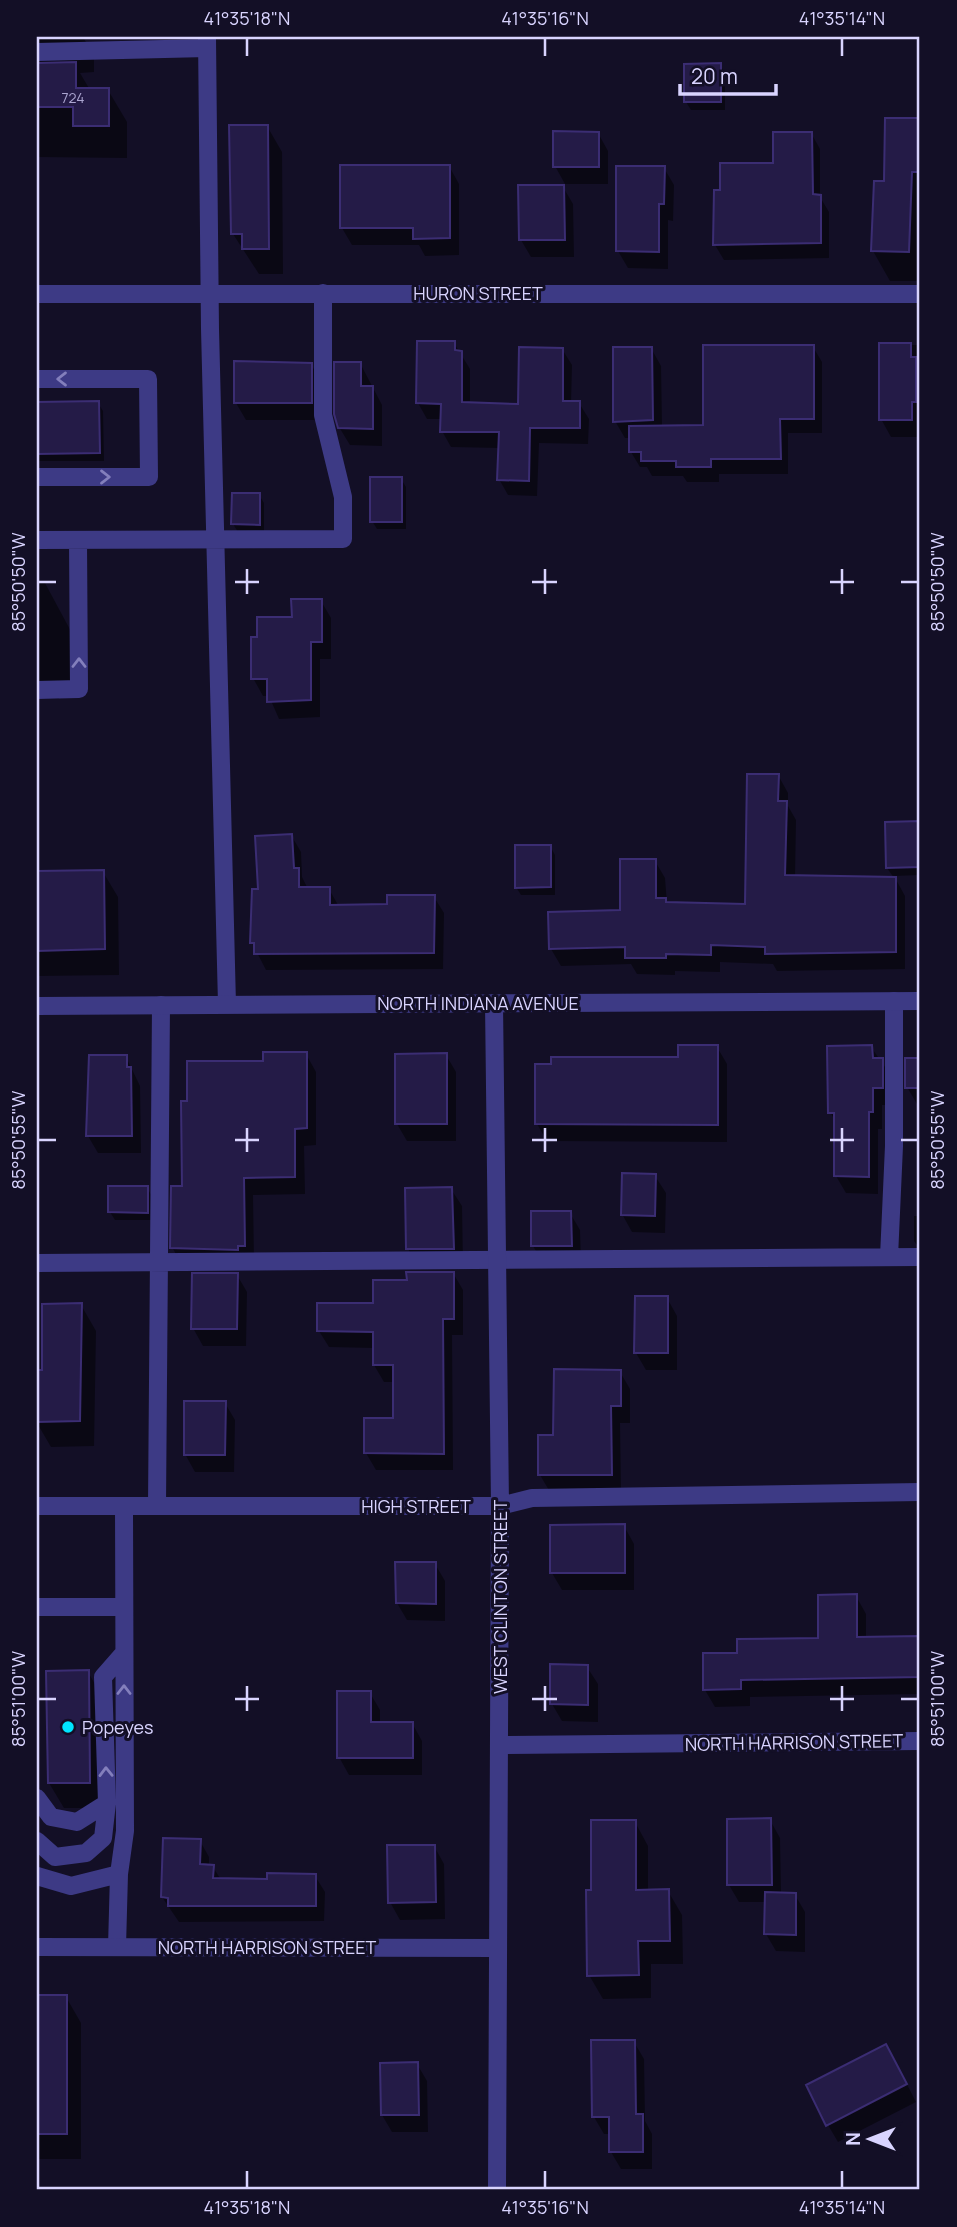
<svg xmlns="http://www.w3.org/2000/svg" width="957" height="2227" viewBox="0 0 957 2227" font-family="Manrope,sans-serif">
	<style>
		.shadow { fill: #0007 }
		.building { fill: #241b47; stroke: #3b2d73; stroke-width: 2 }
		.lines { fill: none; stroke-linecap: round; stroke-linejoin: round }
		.service { stroke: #3d3a85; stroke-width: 18 }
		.minor { stroke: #3d3a85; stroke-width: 18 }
		.tertiary { stroke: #3d3a85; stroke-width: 18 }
		.oneway { stroke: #837fbc }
		.ticks { fill: none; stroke: #d9d4ff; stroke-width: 2.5 }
		.poi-dot { fill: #00e5ff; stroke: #130f26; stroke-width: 2.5 }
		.labels { text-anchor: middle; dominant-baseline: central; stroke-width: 6; stroke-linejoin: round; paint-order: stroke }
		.number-label { font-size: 14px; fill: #aca6d1 }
		.street-label { font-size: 18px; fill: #d9d4ff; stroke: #130f26 }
		.poi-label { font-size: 18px; fill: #d9d4ff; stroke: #130f26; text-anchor: start }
		.neatline { fill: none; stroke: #d9d4ff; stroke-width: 2.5 }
		.ticks-label { font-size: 18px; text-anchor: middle; fill: #d9d4ff }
	</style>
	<rect width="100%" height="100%" fill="#130f26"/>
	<path class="shadow" d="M37,37H83L94,56V72L80,73L90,90H108L127,122V158L37,157Z
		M720,65L725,73V110H691L686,102Z
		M917,119L920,125V281H890L873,251L886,183Z
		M267,126L282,152L283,274H259L233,234Z
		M598,133L608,151V184H565L555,166Z
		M811,133L820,149V197L829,212V258L724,260L715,245L722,192L774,165Z
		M449,166L459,184V255L425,256L419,245H352L342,228V167Z
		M664,168L674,185L673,221L668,220V269L628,268L618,251Z
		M563,187L573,204L574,257H531L521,240Z
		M454,343L470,369V404L520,405L562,349L572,365L571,403H579L589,419L588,444L539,443L537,496L508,495L499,479L500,448L451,447L442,431V419H427L418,403Z
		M881,345H920V437H891L881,419Z
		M813,347L822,362V433H788V474H719V482H687L683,476H652L647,467H640L631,452V438H625L615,421L651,348L661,366L662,427H704Z
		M360,363L382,405V446L350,445L339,427Z
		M311,364L321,382V420H246L236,403Z
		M98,403L103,411L104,461H37V404Z
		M401,479L406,487V529H377L372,521Z
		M259,495L264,503V533L238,532L233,524Z
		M37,583H45L74,637L75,681H59V699H37Z
		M321,601L331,618V659H320V717L279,719L269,696H263L253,678L294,618Z
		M778,775L788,793V806L796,820L795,877L894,878L887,868L886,824L920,823V875L894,876L905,896V969L777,971L773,964L720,962V972L675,971V975L637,974L631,964L561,966L551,949L621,912L655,861L665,878L667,904L747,905Z
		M291,835L301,852L302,877L308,889H329L338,905H389L434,897L444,913L443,969L266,970L252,943L260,891Z
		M550,846L555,855V895H521L516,887Z
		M103,872L118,897L119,975L37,976V873Z
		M717,1047L727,1064V1142L547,1141L537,1124L680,1059Z
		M871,1047L892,1077V1105H882V1129H878V1194L846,1193L836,1176V1122L830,1112Z
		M306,1054L316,1072V1145L304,1146L305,1194L253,1195L254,1263L182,1265L172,1247L183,1188L189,1102L265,1062Z
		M446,1055L456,1072V1141H407L397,1124Z
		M126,1057L140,1086L141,1153H98L88,1136V1069Z
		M907,1059H920V1104H917L907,1087Z
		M655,1176L666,1193L665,1233L632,1232L622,1214Z
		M147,1188L152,1196V1220H115L110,1212Z
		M451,1189L462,1206L463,1266H418L408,1249Z
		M570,1213L580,1230L581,1263H543L533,1246Z
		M914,1216H920V1249L914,1241Z
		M453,1273L463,1290V1335H452L453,1470H376L366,1453L395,1420V1382H384L374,1365V1348L329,1347L319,1331Z
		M237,1275L247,1292L246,1346H203L193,1328Z
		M667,1298L677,1316V1370H646L636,1353Z
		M81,1305L96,1331L94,1446L51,1447L37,1423V1372H44Z
		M620,1372L630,1389V1423H620L621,1492H550L540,1475L554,1436Z
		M225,1403L235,1420L234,1472H195L185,1454Z
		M624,1526L634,1544V1590H562L552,1573Z
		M435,1564L445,1581V1621L407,1620L397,1603Z
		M856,1596L866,1614V1638L920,1636V1694L750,1697V1706L715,1707L705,1690L739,1654L819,1640Z
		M587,1667L598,1684V1722L562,1721L552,1704Z
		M88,1672L103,1698L104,1808H64L49,1783Z
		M370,1693L380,1710V1723H412L422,1741V1775H349L339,1757Z
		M770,1820L780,1838L781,1894L795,1895L805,1912V1952L776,1951L766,1934V1902H739L729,1885Z
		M635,1822L648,1846V1891H668L682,1915L683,1964H651V1998L603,1999L589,1975Z
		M200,1841L209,1857V1866L213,1867L221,1880L269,1881L315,1876L325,1892L324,1921L179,1922L162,1897Z
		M434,1846L444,1864L445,1919L400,1920L390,1902Z
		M37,1997H66L81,2023V2159H37Z
		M634,2042L644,2059L645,2121L652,2134V2169H621L611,2152V2134H604L594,2117Z
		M896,2063L916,2102L838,2142L828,2125Z
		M417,2064L427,2081L428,2132H392L382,2115Z"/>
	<path class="building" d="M76,62V88H109V126H73V107H37V63Z
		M721,63V102H684V64Z
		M885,118H918L920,172H912L909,252L871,251L874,181H884Z
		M229,125H268L269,249H242V234H231Z
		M553,131L599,132V167H553Z
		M773,132H812L813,194L821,195V243L713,245L714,190H720V163H773Z
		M340,165H450V238L413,239V228H340Z
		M616,166H665L664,204H659V252L616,251Z
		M518,185H564L565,240H519Z
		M417,341H455V350L462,351V402L518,404L519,347L563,348V401H580V428H530L529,481L497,480L499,432H440L441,404L416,403Z
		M879,343H911V357H916V402H912V420H879Z
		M703,345H814V419H780L781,459H711V467H676V461H641V452H629V426L703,425Z
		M613,347H652L653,420L613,422Z
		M234,361L312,363V403H234Z
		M334,362H361V386H373V429L338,428L334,414Z
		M99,401L100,453L37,454V402Z
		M370,477H402V522H370Z
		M232,493H260V525L231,524Z
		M291,599H322V642H311V700L267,702V679H251V637H257V617H292Z
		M747,774H779L778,801H787L785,875L896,877V952L765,954V947L711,945V955L666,954V958H625V947L549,949L548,912L620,910V859H656V898H666V902L745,904Z
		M920,821V867L886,868L885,822Z
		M292,834L294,868H299V887H330V905L387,904V895H435L434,953L254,954V943H250L252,889H258L255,836Z
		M515,845H551V887L515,888Z
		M104,870L105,949L37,951V871Z
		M678,1045H718V1125L535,1124V1064H551V1057H678Z
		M872,1045L873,1058H883V1088H873V1112H869V1177L834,1176V1113H828L827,1046Z
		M263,1052H307V1128L295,1129V1177L244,1178L245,1246H238V1250L170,1248L171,1186H182L181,1101H187V1061H263Z
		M447,1053V1124H395V1054Z
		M89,1055H127V1067H131L132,1136H86Z
		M905,1058H920V1088H905Z
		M622,1173L656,1174L655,1216L621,1215Z
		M108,1186H148V1213L108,1212Z
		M452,1187L454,1249H406L405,1188Z
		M531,1211H571L572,1246H531Z
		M406,1272H454V1319H443L444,1454L364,1453V1418H393V1365H373V1332L317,1331V1303H373V1280H407Z
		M192,1273H238L237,1329H191Z
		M635,1296H668V1353H634Z
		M82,1303L80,1421L37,1422V1370H42V1304Z
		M554,1369L621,1370V1406H611L612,1475H538V1435H553Z
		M184,1401H226L225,1455H184Z
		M625,1524V1573H550V1525Z
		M395,1562H436V1604L396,1603Z
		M857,1594V1637L920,1636V1677L741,1680V1689L703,1690V1653H737V1639L818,1638V1595Z
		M550,1664L588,1665V1705L550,1704Z
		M89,1670L90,1783H48L46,1671Z
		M337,1691H371V1722H413V1758H337Z
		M771,1818L772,1885H727V1819Z
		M591,1820H636V1890L669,1889L670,1941H638L639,1975L587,1976L586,1890H591Z
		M163,1838L201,1839L200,1864L214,1865L213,1878L267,1879V1873L316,1874V1906H168V1898L161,1897Z
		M387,1845H435L436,1902L388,1903Z
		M765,1892L796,1893V1935L764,1934Z
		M37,1995H67V2134H37Z
		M591,2040H635L636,2114H643V2152H609V2117H592Z
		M886,2044L907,2084L826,2126L806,2085Z
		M418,2062L419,2115H381L380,2063Z"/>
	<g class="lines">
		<path class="service" d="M207,37L210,329L227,1004
			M37,52L207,48
			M37,379H148L149,477H37
			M37,540L343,539V497L323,415V293
			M37,690L79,689L78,541
			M889,1257L894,1146V1001
			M37,1263L920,1257
			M157,1506L161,1005
			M37,1607H124
			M37,1798L51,1817L77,1822L107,1803L103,1677L124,1653
			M37,1841L55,1857L86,1853L103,1838L107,1803
			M37,1876L71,1886L119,1874L125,1831L124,1508
			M117,1947L119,1874"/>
		<path class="minor" d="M37,294H920
			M494,1003L500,1506L497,2190
			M37,1506H500L532,1498L920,1492
			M500,1745L920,1741
			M37,1947L498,1948"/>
		<path class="tertiary" d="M37,1006L920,1001"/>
	</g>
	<defs><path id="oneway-chevron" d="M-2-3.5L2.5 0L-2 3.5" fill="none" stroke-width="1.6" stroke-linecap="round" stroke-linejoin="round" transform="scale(1.75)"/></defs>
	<g class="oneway">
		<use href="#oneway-chevron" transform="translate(62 379) rotate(180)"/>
		<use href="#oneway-chevron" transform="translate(105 477)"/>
		<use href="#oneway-chevron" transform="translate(79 663) rotate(-90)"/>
		<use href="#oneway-chevron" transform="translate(124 1690) rotate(-90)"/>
		<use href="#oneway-chevron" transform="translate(106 1772) rotate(-91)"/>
	</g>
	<path class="ticks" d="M247,38V56M545,38V56M842,38V56M247,569V594M545,569V594M842,569V594M38,582H56M235,582H259M532,582H557M830,582H854M901,582H918M247,1128V1152M545,1128V1152M842,1128V1152M38,1140H56M235,1140H259M532,1140H557M830,1140H854M901,1140H918M247,1686V1711M545,1686V1711M842,1686V1711M38,1699H56M235,1699H259M532,1699H557M830,1699H854M901,1699H918M247,2171V2188M545,2171V2188M842,2171V2188"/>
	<circle class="poi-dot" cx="68" cy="1727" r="7"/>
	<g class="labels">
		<g class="number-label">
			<text x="73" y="97">724</text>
		</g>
		<g class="street-label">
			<text x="478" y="293">HURON STREET</text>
			<text x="478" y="1003">NORTH INDIANA AVENUE</text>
			<text x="416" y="1506">HIGH STREET</text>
			<text transform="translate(500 1597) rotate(-90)">WEST CLINTON STREET</text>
			<text transform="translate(794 1742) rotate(-1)">NORTH HARRISON STREET</text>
			<text x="267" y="1947">NORTH HARRISON STREET</text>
		</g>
		<g class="poi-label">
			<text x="82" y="1727">Popeyes</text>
		</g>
	</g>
	<rect width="957" height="2227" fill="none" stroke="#130f26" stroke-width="77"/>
	<g transform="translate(870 2139) rotate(270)" stroke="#130f26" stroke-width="5" paint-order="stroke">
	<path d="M0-5L12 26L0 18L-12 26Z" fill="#d9d4ff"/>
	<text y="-10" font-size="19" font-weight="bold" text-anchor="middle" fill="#d9d4ff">N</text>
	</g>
	<path d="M680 84v10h96v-10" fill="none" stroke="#d9d4ff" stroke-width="3.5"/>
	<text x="691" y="84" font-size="21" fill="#d9d4ff" stroke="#130f26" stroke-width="5" paint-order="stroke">20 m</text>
	<rect x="38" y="38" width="880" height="2150" class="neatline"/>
	<g class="ticks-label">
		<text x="247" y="25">41°35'18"N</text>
		<text x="545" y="25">41°35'16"N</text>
		<text x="842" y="25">41°35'14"N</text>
		<text transform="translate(938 582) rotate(-90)" y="6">85°50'50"W</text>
		<text transform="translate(19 582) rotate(-90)" y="6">85°50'50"W</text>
		<text transform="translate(938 1140) rotate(-90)" y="6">85°50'55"W</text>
		<text transform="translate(19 1140) rotate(-90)" y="6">85°50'55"W</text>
		<text transform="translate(938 1699) rotate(-90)" y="6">85°51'00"W</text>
		<text transform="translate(19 1699) rotate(-90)" y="6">85°51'00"W</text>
		<text x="247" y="2214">41°35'18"N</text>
		<text x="545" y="2214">41°35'16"N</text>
		<text x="842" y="2214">41°35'14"N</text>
	</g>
</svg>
